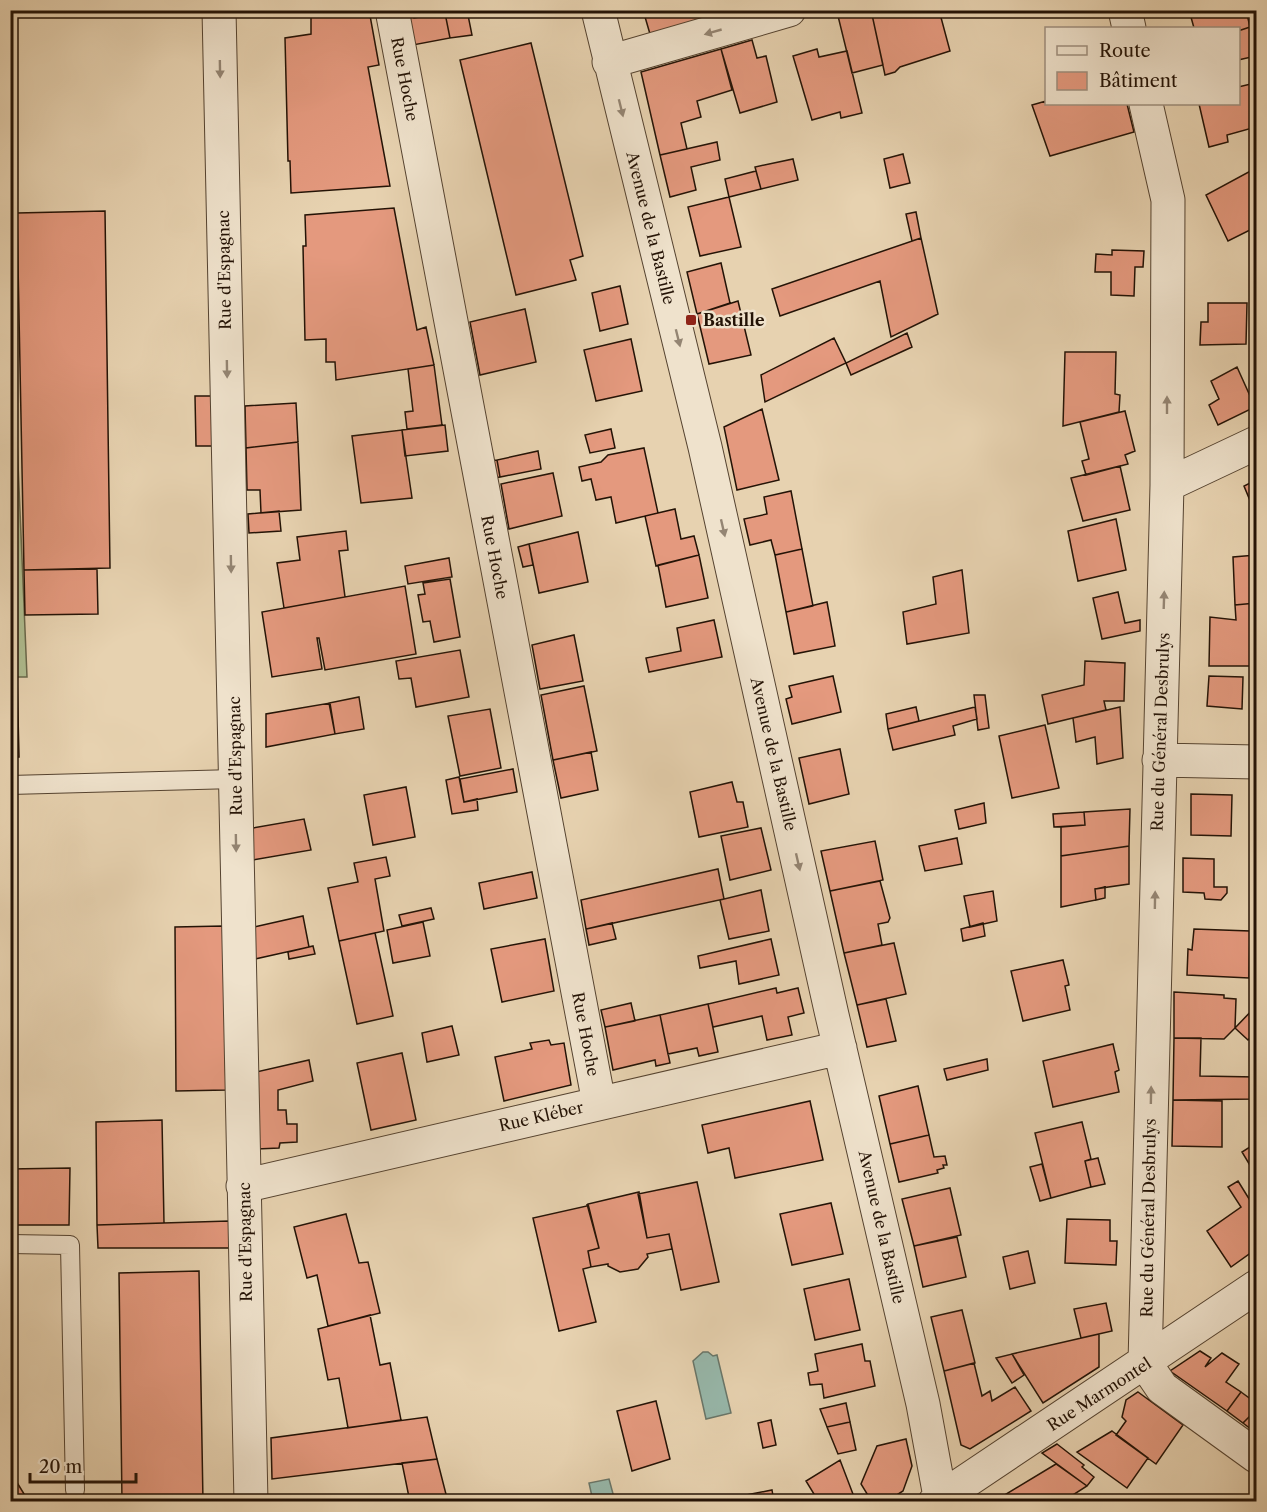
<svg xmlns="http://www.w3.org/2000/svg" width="1267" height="1512" viewBox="0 0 1267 1512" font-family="'Libre Caslon Text',serif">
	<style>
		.green { fill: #afbd90; stroke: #6a684b; stroke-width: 1.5 }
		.water { fill: #97b8ab; stroke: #697669; stroke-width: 1.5 }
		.building { fill: #e4997e; stroke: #241306; stroke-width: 1.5 }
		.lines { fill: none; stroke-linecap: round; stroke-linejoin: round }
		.service-casing { stroke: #554330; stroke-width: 20 }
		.minor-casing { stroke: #554330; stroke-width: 35 }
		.service { stroke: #efe2cc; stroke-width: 18 }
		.minor { stroke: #efe2cc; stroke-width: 33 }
		.oneway { fill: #948573 }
		.poi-dot { fill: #8f2418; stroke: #efe2cc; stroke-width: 2 }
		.labels { text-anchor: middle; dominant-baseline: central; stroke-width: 5; stroke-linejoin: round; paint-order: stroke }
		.street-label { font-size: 16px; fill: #241306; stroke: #efe2cc }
		.poi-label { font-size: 16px; font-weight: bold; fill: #241306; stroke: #efe2cc; text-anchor: start }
	</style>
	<rect width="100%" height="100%" fill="#e7d2b0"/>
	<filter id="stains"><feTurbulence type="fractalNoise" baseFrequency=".00333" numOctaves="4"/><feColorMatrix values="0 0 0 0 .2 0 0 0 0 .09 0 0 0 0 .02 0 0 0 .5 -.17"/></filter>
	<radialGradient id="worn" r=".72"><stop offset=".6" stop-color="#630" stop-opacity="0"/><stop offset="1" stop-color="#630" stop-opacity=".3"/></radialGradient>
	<path class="green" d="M10,274L27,677H10Z"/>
	<path class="water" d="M703,1352H708L713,1356L717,1355L731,1413L706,1419L693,1361Z
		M609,1479L615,1501H593L589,1483Z"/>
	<path class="building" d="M311,10H369L379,65L368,67L390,186L291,193L290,161H288L285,38L311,34Z
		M406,10H412L414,18L445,13L450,38L413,45Z
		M412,10H467L472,35L450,38L445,13L414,18Z
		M643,10H713L714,15L650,34Z
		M856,10H871L883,65L852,73L838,16Z
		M871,10H939L950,51L900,67L895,72L885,75Z
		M939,10H956L939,15Z
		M1189,10H1246L1250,27L1238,31V28H1194Z
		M1256,25V56L1238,60V31Z
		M752,40L757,58L766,56L777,102L740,113L721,49Z
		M531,43L583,256L570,260L576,280L516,295L460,60Z
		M721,49L732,90L697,101L701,117L681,123L687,149L660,155L641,72Z
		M817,49L819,57L847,51L862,113L841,118L840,112L812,120L793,56Z
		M1255,83L1256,127L1227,135L1228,142L1209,147L1199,104H1238V87Z
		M1046,101V104H1127L1134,132L1050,156L1032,105Z
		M717,142L720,160L691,167L696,190L670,197L660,155Z
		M903,154L910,183L890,188L884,159Z
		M793,159L798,180L761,189L755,167Z
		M1256,168V227L1228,241L1206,195Z
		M756,171L761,189L729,197L725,179Z
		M729,197L741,247L700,256L688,207Z
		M394,208L417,330L426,327L434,365L336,380L335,362H326V339L305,340L303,246H306L305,215Z
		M105,211L110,568L24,570L17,213Z
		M916,212L921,238L912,241L906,214Z
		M921,238L938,314L891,337L880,281L780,316L772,289Z
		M1112,250L1144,251L1143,267H1135L1134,296L1111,295V272H1095L1096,254L1112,255Z
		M721,263L730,303L697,314L687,272Z
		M620,286L628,324L600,331L592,293Z
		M738,301L751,355L709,364L697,314Z
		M1208,303H1247L1246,344L1200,345L1201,322H1208Z
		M525,309L536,362L480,375L470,322Z
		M907,333L912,347L851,375L846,363Z
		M834,338L846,363L765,402L761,375Z
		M631,339L642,391L596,401L584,350Z
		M1065,352H1116L1115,394L1120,395L1119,412L1063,426Z
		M434,365L442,425L407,429L405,412L413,411L408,369Z
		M1237,367L1255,407L1218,425L1209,405L1219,399L1211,381Z
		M195,396H212L213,446H196Z
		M296,403L298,442L246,448L245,406Z
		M762,409L779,480L737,490L724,427Z
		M1125,411L1135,451L1125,455L1128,464L1086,475L1082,461L1089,459L1080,422Z
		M445,425L448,451L405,456L402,430Z
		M611,429L615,448L590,453L585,435Z
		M402,430L412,498L361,503L352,436Z
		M298,442L301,510L261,513L260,490H247L246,448Z
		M644,448L658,513L616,523L611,497L596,500L591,479L582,481L579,467L601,462L608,455Z
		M538,451L541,469L500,477L497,460Z
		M497,460L500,477L493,478L490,461Z
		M1120,466L1130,510L1083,521L1071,478Z
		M553,473L562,516L509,529L501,484Z
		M1256,480V515L1244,486Z
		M791,491L802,549L775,555L771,540L750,545L744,519L767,514L764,497Z
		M675,509L681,539L694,536L699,555L656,566L645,516Z
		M279,511L281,531L249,533L248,514Z
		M1116,519L1126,570L1078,581L1068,531Z
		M346,531L348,550L339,551L345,597L284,608L277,563L300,560L297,537Z
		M578,532L588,582L539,593L529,544Z
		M529,544L533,565L523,567L518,547Z
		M802,549L813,606L786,612L775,555Z
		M699,555L708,598L666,607L658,565Z
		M1256,555V603L1235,605L1233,557Z
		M449,558L452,577L408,584L405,566Z
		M97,569L98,614L25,615L24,570Z
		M962,570L969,633L907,644L903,612L936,604L933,577Z
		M450,579L460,637L434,642L430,621L423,622L418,595L425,594L423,583Z
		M405,586L416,654L325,670L319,638H317L322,669L272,677L262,612Z
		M1118,592L1125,623L1140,620V631L1102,639L1093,598Z
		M827,602L835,646L794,654L786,612Z
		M1256,603V666H1209L1210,617L1236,620L1235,605Z
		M714,620L722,657L649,672L646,658L681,651L677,628Z
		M574,635L583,681L540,689L532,645Z
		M460,650L469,697L416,707L411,678L399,679L396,661Z
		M1085,661L1125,663L1124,701H1104L1106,710L1048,724L1042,695L1084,685Z
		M10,674H17L19,757H10Z
		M833,676L841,712L792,724L786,699L792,697L789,686Z
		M1209,676L1243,677L1242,709L1207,706Z
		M584,686L597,751L553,760L541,695Z
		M974,695H985L989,728L978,730Z
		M359,697L364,729L335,734L329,703Z
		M330,703L335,734L266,747V714Z
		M916,707L919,721L888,729L886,714Z
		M975,707L977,719L953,726L955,735L893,750L888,729Z
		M1120,707L1123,758L1097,764L1095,737L1076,742L1073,718Z
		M490,709L501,768L460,776L448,716Z
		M1045,725L1059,788L1012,798L999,736Z
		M840,749L849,794L809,804L799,758Z
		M591,752L598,790L561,798L553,760Z
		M513,769L517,792L464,802L460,779Z
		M459,777L464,802L477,799L478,810L452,814L446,780Z
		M732,782L737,802H743L748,827L699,837L690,792Z
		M1254,783H1256V805H1253Z
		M406,787L415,837L373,845L364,795Z
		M1191,794L1232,795L1231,836L1191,835Z
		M984,803L986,823L959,829L955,810Z
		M1130,809L1129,846L1061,856V827L1085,825L1084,812Z
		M1084,812L1085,825L1054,827L1053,814Z
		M304,819L311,850L253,860V828Z
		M761,828L771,870L730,880L721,836Z
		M957,838L962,864L925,871L919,846Z
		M875,841L883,880L830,891L821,851Z
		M1129,846V884L1095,889L1096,900L1061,907V856Z
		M386,857L390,876L375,879L384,931L339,941L328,888L358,882L354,863Z
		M1183,858L1214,859V887H1227V893L1221,900L1205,899L1204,893L1183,892Z
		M718,869L724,899L586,929L581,900Z
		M532,872L537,898L484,909L479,883Z
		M880,881L890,918L888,922L878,924L882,945L844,953L830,891Z
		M1105,887V898L1096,900L1095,889Z
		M761,890L769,931L729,939L720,900Z
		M993,891L997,921L970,927L964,896Z
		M431,908L434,919L402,926L399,915Z
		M303,916L309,947L255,959L254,927Z
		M423,922L430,956L393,963L387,930Z
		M612,923L616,939L589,945L586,929Z
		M983,923L985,936L963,941L961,929Z
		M223,926L226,1090L176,1091L175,927Z
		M1194,929L1250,931L1249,978L1187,975L1188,949L1192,950Z
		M375,933L393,1016L357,1024L339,941Z
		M545,939L554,991L502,1002L491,949Z
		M771,939L779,975L739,984L736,961L700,968L698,956Z
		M894,943L906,994L857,1005L844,953Z
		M313,946L315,954L289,959L288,952Z
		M1063,960L1069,985L1065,986L1070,1010L1023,1021L1011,971Z
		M776,988L777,993L798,988L804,1013L788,1017L792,1035L767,1040L762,1016L713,1027L708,1004Z
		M1174,992L1224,995V998L1236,999L1235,1028L1224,1039L1174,1038Z
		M886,999L896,1041L867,1047L857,1005Z
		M631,1003L635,1021L605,1027L601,1010Z
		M708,1004L718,1052L699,1056L697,1048L668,1054L660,1015Z
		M1256,1006V1032L1248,1040L1235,1028Z
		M660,1015L670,1063L656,1066L655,1060L613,1070L605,1027Z
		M452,1026L459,1055L427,1062L422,1033Z
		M1174,1038H1201L1200,1076L1256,1077V1099L1173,1100Z
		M549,1040L551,1045L564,1043L571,1085L504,1101L495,1057L532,1049L530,1043Z
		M1113,1044L1119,1070L1115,1072L1119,1092L1053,1107L1043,1061Z
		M402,1053L416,1120L371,1130L357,1063Z
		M987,1059L988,1070L947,1080L944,1069Z
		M309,1060L313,1081L278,1090V1110H286L287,1124H297V1142L280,1143L279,1148L257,1149L256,1072Z
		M918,1086L929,1135L890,1144L879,1096Z
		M1173,1100L1222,1101V1147L1172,1146Z
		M810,1101L823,1160L735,1178L729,1148L708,1153L702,1125Z
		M162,1120L164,1223L97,1225L96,1122Z
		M1082,1122L1091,1159L1085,1161L1091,1187L1051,1198L1035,1133Z
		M929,1135L934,1157L945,1156L947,1165H943L944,1168L937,1170L938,1173L899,1182L890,1144Z
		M1256,1143V1170L1254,1172L1242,1152Z
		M1098,1158L1105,1184L1091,1187L1085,1161Z
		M1042,1164L1051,1198L1040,1201L1030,1167Z
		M70,1168L69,1225H10V1169Z
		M1238,1181L1256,1210V1249L1231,1267L1207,1231L1241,1207L1228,1187Z
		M697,1182L719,1282L681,1290L669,1234L647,1238L638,1194Z
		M950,1188L961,1235L914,1246L902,1199Z
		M639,1192L647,1238L669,1234L672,1249L647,1254L648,1257L638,1269L620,1272L608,1266V1264L591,1267L588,1251L599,1248L588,1204Z
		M831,1203L843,1254L792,1265L780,1214Z
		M587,1204L599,1248L588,1251L591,1267L583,1269L596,1322L559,1331L533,1218L587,1206Z
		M346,1214L359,1263L368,1262L380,1313L328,1326L317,1275L307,1278L294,1227Z
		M1067,1219L1110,1220V1241H1117L1116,1265L1065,1263Z
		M229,1221V1248H98L97,1225Z
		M957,1237L966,1277L923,1287L914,1246Z
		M1028,1251L1035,1283L1010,1289L1003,1257Z
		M199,1271L203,1502H122L119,1273Z
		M849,1279L860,1330L815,1340L804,1289Z
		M1106,1303L1112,1331L1081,1338L1074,1309Z
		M962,1310L975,1363L944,1371L931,1317Z
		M370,1315L380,1365L390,1363L401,1420L348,1428L339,1378L328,1380L318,1329Z
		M1099,1334V1367L1043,1403L1012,1354Z
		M862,1344L865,1361H870L875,1386L824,1398L822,1384L810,1385L808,1373L818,1371L815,1354Z
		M1200,1351L1211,1358L1205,1367L1222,1353L1239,1364L1226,1382L1241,1392L1227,1411L1170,1371Z
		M1012,1354L1024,1375L1012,1383L996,1358Z
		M974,1363L982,1396L990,1391L992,1401L1015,1387L1031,1411L970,1449L961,1445L944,1371Z
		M1138,1392L1183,1425L1156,1464L1116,1435L1126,1421L1122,1417L1126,1400Z
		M1241,1392L1256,1403V1410L1243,1423L1227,1411Z
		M656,1401L670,1459L632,1471L617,1411Z
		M846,1403L850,1422L827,1427L820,1409Z
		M1256,1410V1433L1243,1423Z
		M427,1417L437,1459L272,1479L271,1438Z
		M771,1420L776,1445L763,1448L758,1423Z
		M850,1422L856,1450L838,1454L827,1427Z
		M1112,1431L1148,1458L1127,1488L1077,1452Z
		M906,1439L912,1466L903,1491L886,1502H872L861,1484L877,1446Z
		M1057,1444L1084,1465L1082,1467L1094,1477L1087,1486L1042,1453Z
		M437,1459L448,1502H410L402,1463Z
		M840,1460L856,1502H802L814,1494L806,1481Z
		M1056,1464L1087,1486L1062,1502H993Z
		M13,1476L29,1502H10V1477Z
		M772,1490L774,1502H726L725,1499Z"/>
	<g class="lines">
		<g class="service-casing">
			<path id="service" d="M10,785L235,779
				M10,1244L70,1245L75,1490"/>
		</g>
		<g class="minor-casing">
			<path id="minor" d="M219,10L251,1502
				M392,10L599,1103
				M598,10L705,447L832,1015L923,1404L941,1502
				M1125,10L1129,28
				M609,62L789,10
				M1146,104L1168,200L1167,485L1145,1363L1162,1388L1256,1456
				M1167,485L1256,443
				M1159,760L1256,762
				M243,1186L840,1048
				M935,1502L1256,1287"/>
		</g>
		<use href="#service" class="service"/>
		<use href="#minor" class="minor"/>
	</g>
	<defs><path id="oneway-solid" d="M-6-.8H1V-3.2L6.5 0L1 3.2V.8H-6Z" transform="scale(1.5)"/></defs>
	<g class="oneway">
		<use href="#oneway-solid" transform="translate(713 32) rotate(164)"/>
		<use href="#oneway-solid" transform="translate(220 69) rotate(89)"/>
		<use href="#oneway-solid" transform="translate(621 108) rotate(76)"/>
		<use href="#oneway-solid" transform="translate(678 338) rotate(76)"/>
		<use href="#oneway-solid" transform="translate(227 369) rotate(89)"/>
		<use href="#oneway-solid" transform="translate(1167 405) rotate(-90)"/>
		<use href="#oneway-solid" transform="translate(723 528) rotate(77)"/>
		<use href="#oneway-solid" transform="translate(231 564) rotate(89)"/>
		<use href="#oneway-solid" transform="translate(1164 600) rotate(-88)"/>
		<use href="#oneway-solid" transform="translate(236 843) rotate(89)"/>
		<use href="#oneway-solid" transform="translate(798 862) rotate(77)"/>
		<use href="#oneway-solid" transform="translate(1155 900) rotate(-89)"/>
		<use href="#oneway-solid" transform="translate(1151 1095) rotate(-89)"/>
	</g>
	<rect class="poi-dot" x="685" y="314" width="12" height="12" rx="3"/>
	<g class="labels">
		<g class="street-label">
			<text transform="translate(405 79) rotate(79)">Rue Hoche</text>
			<text transform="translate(651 228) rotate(76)">Avenue de la Bastille</text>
			<text transform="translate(224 270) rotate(-91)">Rue d'Espagnac</text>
			<text transform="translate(495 557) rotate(79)">Rue Hoche</text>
			<text transform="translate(1160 732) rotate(-88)">Rue du Général Desbrulys</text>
			<text transform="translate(774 754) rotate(77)">Avenue de la Bastille</text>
			<text transform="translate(235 756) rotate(-91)">Rue d'Espagnac</text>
			<text transform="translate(586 1034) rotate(79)">Rue Hoche</text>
			<text transform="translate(541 1116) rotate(-13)">Rue Kléber</text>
			<text transform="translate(1148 1218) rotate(-89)">Rue du Général Desbrulys</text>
			<text transform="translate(882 1227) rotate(77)">Avenue de la Bastille</text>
			<text transform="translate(245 1242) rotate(-91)">Rue d'Espagnac</text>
			<text transform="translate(1099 1394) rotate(-33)">Rue Marmontel</text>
		</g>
		<g class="poi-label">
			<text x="703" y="320">Bastille</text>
		</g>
	</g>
	<rect width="1267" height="1512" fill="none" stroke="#e7d2b0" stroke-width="36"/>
	<rect x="12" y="12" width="1243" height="1488" fill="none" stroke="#241306" stroke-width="3"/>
	<rect x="18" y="18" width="1231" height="1476" fill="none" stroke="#241306" stroke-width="1.5"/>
	<rect x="1045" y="27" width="195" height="78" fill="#efe2cc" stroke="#9e8f7d" stroke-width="1.5"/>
	<rect x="1057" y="46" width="30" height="9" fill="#efe2cc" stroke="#9e8f7d" stroke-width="1.5"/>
	<text x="1099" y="57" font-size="18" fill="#241306">Route</text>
	<rect x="1057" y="72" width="30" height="18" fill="#e4997e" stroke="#9e8f7d" stroke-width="1.5"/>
	<text x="1099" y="87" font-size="18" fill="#241306">Bâtiment</text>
	<path d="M30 1473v9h106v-9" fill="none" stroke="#241306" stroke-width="3"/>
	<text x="39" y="1473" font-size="18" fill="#241306" stroke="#efe2cc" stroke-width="4.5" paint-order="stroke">20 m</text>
	<rect width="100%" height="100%" filter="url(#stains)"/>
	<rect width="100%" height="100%" fill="url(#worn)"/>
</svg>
